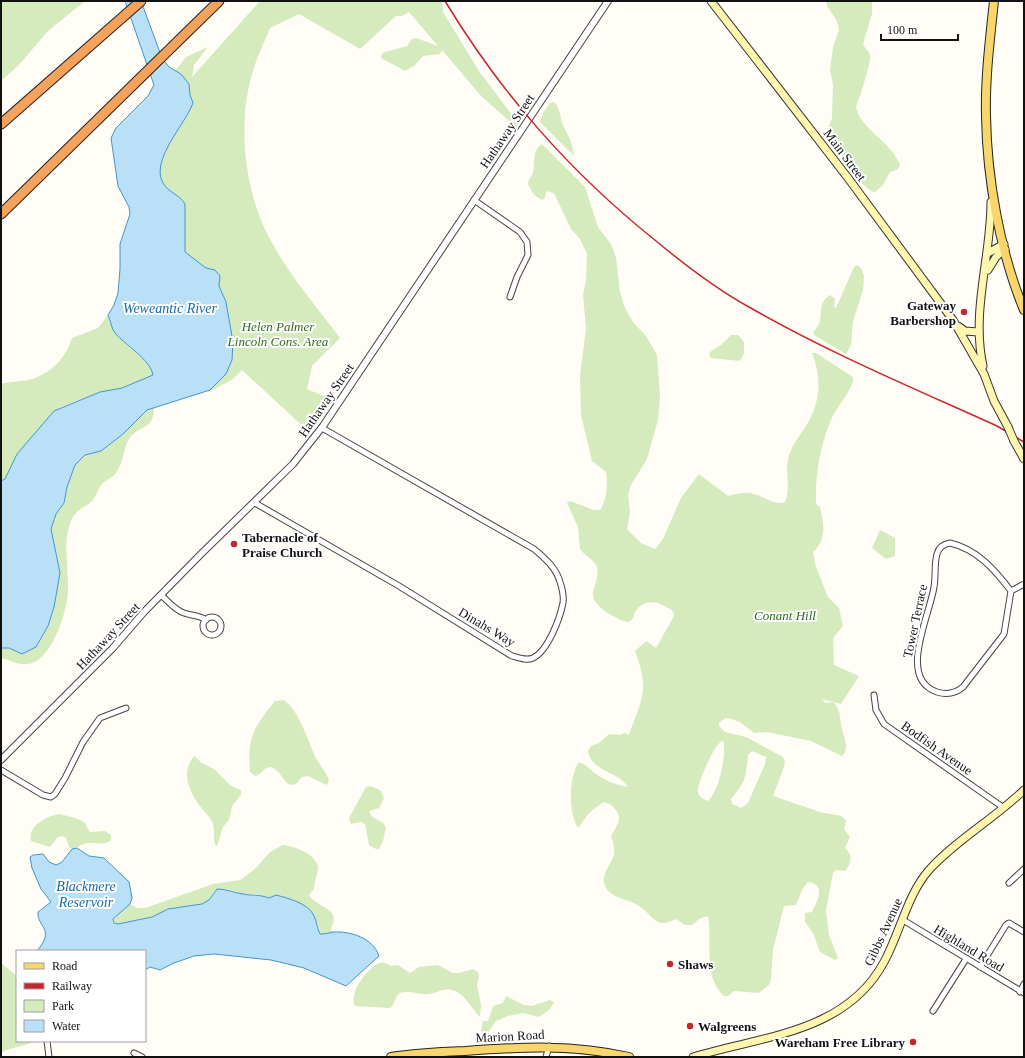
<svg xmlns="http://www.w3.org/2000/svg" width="1025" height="1058" viewBox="0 0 1025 1058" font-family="'Times New Roman',serif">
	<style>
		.green { fill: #d5ebbd; fill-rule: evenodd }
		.water { fill: #b9e0f7; stroke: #3f96cf }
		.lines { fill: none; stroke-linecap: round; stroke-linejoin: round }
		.minor-casing { stroke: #444; stroke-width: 7 }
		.tertiary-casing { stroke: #444; stroke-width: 8 }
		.secondary-casing { stroke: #333; stroke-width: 9 }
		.primary-casing { stroke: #222; stroke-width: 10 }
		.motorway-casing { stroke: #222; stroke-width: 11 }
		.minor { stroke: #fff; stroke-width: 5 }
		.tertiary { stroke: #fff; stroke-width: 6 }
		.secondary { stroke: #fff6b0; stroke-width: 7 }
		.primary { stroke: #f9d66b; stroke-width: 8 }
		.motorway { stroke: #f5a25d; stroke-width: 9 }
		.rail { stroke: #c4262e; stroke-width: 1.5 }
		.secondary-bridge-casing { stroke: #333; stroke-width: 9; stroke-linecap: butt }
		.secondary-bridge { stroke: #fff6b0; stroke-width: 7 }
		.poi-dot { fill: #c4262e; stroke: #fff; stroke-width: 1.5 }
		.labels { text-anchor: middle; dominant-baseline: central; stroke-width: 4; stroke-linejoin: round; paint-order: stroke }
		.street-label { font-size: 13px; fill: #111; stroke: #fff }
		.poi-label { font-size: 13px; font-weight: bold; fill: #111; stroke: #fff; text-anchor: start }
		.park-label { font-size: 13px; font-style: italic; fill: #2f6b1f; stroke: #fff }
		.water-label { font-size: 14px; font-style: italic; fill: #1768a6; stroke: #fff }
	</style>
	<rect width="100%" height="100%" fill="#fffdf5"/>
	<path class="green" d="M1,1H85L48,31L18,66L1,81Z
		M260,1H442L443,12L479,71L518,123L516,127L482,97L442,50L440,54L423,56L414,66L405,71L381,58L382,53L407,46L412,39L416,38L438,46L409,12L402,16H396L360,49L299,14L270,28C265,41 258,54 254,68C236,121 244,193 271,241C290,276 316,306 340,338L312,366L307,389L333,400L310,433L242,370L233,379L213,390H210C214,384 221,381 225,375C235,359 231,327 227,309L208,318L156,167L181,74L175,71L186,57L208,47L194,65L192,77Z
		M826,1H872V14L863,44C865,49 869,51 870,55C872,60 859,100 856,107C860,129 891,141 900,165L897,170L890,172L883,185L875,192C864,192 832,143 826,132L832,119L833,85L830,70L833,47L839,30L837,21L827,6Z
		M554,102C560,108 560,116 562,123C568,137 572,139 574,156L540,122L543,113L550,103Z
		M542,144L585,187L598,227L611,244L616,257L620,292L625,308L633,322L646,336L657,355L660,396L658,420L647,459L631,485L628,494L630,512L627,529L641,543L655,549L663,539L681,498L699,474L728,496C736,494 746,491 754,494C763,496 775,506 785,502C791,488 785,473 788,459C791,447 797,439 804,429C820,405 823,380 812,353H816L853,377C855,387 835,409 831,420C820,445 815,477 816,504L820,507C824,523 827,540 813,552L816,567L828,597L839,608L843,626L833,638L834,665L859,676L841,704L822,699L825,703L833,702C842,710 839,718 842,729C844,738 850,748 842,756L811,741L767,732L754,733L740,722L732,719L725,718L719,723V726L725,732L746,737L783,757L785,762L784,767L773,796L820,812L841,816L846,820L844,829L850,837L845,848C853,855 852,863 845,871L837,870L833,873L826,910L829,935L838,958L835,960L820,952L813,933L805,922V913L812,912C817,901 827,885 808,882L803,888L796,905L784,906L773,950L771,979L769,985L759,993L734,991L728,996H724C702,975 713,943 708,916L699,919L692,925H685L676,919C671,921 664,925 658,922C651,918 646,910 639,906C628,898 608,899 604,883C602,872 612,864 614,854C615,848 613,842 611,836C617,825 624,818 614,808C611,804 608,803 603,802L589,813L578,828C568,812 569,779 578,763C585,762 590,770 596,774C606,781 616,785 628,787C620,772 590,771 588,751L591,746L599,743L609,734L619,735L625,733L629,735C642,698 650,690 635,651L645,642H648L656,648L674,616C674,611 671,609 666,607C655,600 642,600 635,612C633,617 634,620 628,622C617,619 591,607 593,592C595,584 599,576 597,567C594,559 585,556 580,549L578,527L567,503L570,501L594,510H600C607,499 608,485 606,472L592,461L581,415L580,375L586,329L583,295L586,280L587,254L580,239L571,229L554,193L546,191L545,198L542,200L534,195L528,184C528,179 532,177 533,172C535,163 532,150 542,144ZM722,741L724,742C725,760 720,788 708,801C704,799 700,798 698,793C696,785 715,743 722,741ZM752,751L766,757L765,764L748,803L741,808L732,804L731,799C747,779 745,780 748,755Z
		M857,265L861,268L864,276L863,290L853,321L851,345L846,354L814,335L813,332C815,330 817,327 819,324C823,314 817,303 830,295L835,299L834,307L836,308L854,267Z
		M108,315C111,321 111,328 115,333C125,345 151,359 153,375L122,388L100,392L61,407L17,454L5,479L1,481V384C11,381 22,382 32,379C52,373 66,357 72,338L98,328Z
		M731,335H738L744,342V354L740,361L711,358L709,355L710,352L721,345Z
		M152,408H154C154,430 139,425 129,439C124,446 124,462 116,473C112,478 107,479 102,484C97,489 97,497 91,502C85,507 78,509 73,517C61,540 69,567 68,592C67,612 51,663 27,664C18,665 10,660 1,658V648H9L22,654L36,647L48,626L54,607L60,573L51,529L56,514L64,502L67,487L75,465L85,455L101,451L123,434L147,410Z
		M880,530L895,538V556L886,559L872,548Z
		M284,700C299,711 307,738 315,756C319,765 326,771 329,780L327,785L308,776L302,777L296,784L290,785C282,780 281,771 271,767C264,767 261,775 255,776L250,772C247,737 254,727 275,701Z
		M194,756L202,763L214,769L231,786L241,790V795L232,806L229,820L223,827L217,846L215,845C213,838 215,831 213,824C212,819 207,815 204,811C191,796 179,774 194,756Z
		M370,786L380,790L384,798L379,808L369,811L371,816L383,823L386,828L383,841L379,849H376L369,845L365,824L361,822L351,824L349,818L366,787Z
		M59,814C67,816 79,818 85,823C87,826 87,829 90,832L105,831L111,835V840C104,846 95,842 87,843C81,844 77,848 72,849L69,847L66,838L62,836L58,837L50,847L31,841C27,826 47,816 59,814Z
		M283,845C294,846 317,854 318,868C318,874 314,880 314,889L309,895C317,908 342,908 331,928L332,932L320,934L314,915L311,911L299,904L287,898H269L256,894H243L226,889L214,891L209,900L202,904L168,909L152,917L118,924L113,921L117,915L130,904L137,908H145L213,884L240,880L255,869L270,852Z
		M383,962L391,966L398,965L410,973L419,967L438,965L453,973H459L473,969L478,972L479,976L477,985L481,1005L480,1017C469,1006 462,986 443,990C438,991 433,994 428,994C419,995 410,990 400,993C395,996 395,1004 390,1008L355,1006C348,992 370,964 383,962Z
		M1,963L17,976V1041H34C24,1048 11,1046 1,1053Z
		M506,996L524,1005L532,1006L550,1000L554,1002L550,1009L539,1017L523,1013L508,1016L496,1021L485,1037L481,1031L483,1021H488L493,1006L503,1003Z"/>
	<path class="water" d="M125,1H141L162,58L169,67L181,74L189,84L190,95L193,103C185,125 150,160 163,183C168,192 180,195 185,204V252L206,268L215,270L220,276L219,286L226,302L233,342L232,360L226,374L210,390L147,410L123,434L101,451L85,455L75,465L67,487L64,503L56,514L51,529L60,573L54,607L48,626L36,647L22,654L9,648H1V481L5,479L17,454L54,411L100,392L122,388L153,375C150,359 125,345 115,333C111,328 111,321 108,315L114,305L118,293L120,269V244L130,214L129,207L118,186L111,138L116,128L148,96L154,85Z
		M77,848L89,856L104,858L129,882L132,898L130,904L113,919L114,923L118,924L152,917L168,909L202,904L209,900L217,889C227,889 234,893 243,894C253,896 258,894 269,898L276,895C287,898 309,903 314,916C317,922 317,929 320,934C325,934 329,933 333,932C351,931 373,938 379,956L346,986L304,968L271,960L214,954L194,956L174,963L160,970L150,967L145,970V951H37C56,928 37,928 38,912L51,902L41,889L32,868L30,857L33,855L43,854L49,862L56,865L62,862L72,849Z"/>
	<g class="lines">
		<g class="minor-casing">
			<path id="minor" d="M474,200L520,232L527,242L528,255L517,277L510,297
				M255,503L399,586L512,656C519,658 527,661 533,658C548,651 560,618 563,603C564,597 562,587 560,582C556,567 544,558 534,549L322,428
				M950,543C977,549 995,570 1011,591L1004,634L963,687C956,693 947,695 937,692C897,679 930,615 934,587C936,576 934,564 937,554C939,547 943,544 950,543Z
				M1011,591L1024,584
				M161,595C168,601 175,610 184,613C192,616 199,615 206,620
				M203 626a9 9 0 1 1 18 0a9 9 0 1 1-18 0Z
				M874,695L876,710L884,724L1004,808
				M1,770L43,795L51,797L55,794L65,778L83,742L100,718L126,708
				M1009,883L1024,869
				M903,920L1024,993
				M980,967L1006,925L1009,923L1024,932
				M1020,992L1024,984
				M933,1011L966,959
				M47,1041L49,1057
				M134,1053L142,1057
				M546,1057L549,1046"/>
		</g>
		<g class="tertiary-casing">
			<path id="tertiary" d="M1,760L112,649L144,612L201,554L293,464L323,426L608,1"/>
		</g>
		<g class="secondary-casing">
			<path id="secondary" d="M711,1L848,178L953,320L984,374L994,401L1008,427
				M988,253L1004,244
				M988,270L996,257L1005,249
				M958,326L965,331L978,332
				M983,366C971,311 991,257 991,202
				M1014,441L1024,459
				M693,1057C762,1036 846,1033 884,962C900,933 907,895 929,870C955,841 995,818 1024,790"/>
		</g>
		<g class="primary-casing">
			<path id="primary" d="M994,1C990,39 985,78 986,116C987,179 1000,252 1024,310
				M391,1057C416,1053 440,1052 465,1051C521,1047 573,1044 629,1057"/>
		</g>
		<g class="motorway-casing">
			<path id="motorway" d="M1,124L141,1
				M1,214L219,1"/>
		</g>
		<use href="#minor" class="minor"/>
		<use href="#tertiary" class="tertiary"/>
		<use href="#secondary" class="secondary"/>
		<use href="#primary" class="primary"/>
		<use href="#motorway" class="motorway"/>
		<path class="rail" d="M445,1C502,95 570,172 656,241C685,265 716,289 749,307C829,353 913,388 997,426L1024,442"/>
		<g class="secondary-bridge-casing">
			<path id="secondary-bridge" d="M1008,427L1014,441"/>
		</g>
		<use href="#secondary-bridge" class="secondary-bridge"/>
	</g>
	<g class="poi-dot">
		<circle cx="964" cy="312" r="4"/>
		<circle cx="234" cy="544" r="4"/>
		<circle cx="670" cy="964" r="4"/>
		<circle cx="690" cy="1026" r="4"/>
		<circle cx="913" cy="1042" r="4"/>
	</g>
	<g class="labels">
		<g class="street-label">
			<text transform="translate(507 131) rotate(-56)">Hathaway Street</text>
			<text transform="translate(845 155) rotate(53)">Main Street</text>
			<text transform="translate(326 400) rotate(-55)">Hathaway Street</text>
			<text transform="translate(915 621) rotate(-78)">Tower Terrace</text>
			<text transform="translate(487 627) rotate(31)">Dinahs Way</text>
			<text transform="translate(108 636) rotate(-47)">Hathaway Street</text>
			<text transform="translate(937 748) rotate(35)">Bodfish Avenue</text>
			<text transform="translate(883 932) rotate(-65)">Gibbs Avenue</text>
			<text transform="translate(969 948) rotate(31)">Highland Road</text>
			<text transform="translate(510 1036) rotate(-3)">Marion Road</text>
		</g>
		<g class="poi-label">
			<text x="956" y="305" text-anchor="end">Gateway<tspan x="956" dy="15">Barbershop</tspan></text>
			<text x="242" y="537">Tabernacle of<tspan x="242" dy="15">Praise Church</tspan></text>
			<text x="678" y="964">Shaws</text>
			<text x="698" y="1026">Walgreens</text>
			<text x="905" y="1042" text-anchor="end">Wareham Free Library</text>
		</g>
		<g class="park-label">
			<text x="278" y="326">Helen Palmer<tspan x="278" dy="15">Lincoln Cons. Area</tspan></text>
			<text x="785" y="615">Conant Hill</text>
		</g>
		<g class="water-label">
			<text x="170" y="308">Weweantic River</text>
			<text x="86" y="886">Blackmere<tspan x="86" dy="16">Reservoir</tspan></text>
		</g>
	</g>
	<rect width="1025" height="1058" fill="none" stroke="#111111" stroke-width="4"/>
	<rect x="16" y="950" width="130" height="92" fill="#ffffff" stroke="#a0a0a0"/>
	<rect x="24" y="963" width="20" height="6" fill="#f9d66b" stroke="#a0a0a0"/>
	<text x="52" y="970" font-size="12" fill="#111111">Road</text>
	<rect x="24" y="983" width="20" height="6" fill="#c4262e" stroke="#a0a0a0"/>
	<text x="52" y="990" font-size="12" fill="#111111">Railway</text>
	<rect x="24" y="1000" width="20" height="12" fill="#d5ebbd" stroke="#a0a0a0"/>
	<text x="52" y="1010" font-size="12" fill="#111111">Park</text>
	<rect x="24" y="1020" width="20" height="12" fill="#b9e0f7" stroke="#a0a0a0"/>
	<text x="52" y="1030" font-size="12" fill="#111111">Water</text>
	<path d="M881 34v6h77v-6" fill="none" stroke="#111111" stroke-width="2"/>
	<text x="887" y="34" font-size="12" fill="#111111" stroke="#ffffff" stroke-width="3" paint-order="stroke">100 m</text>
</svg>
